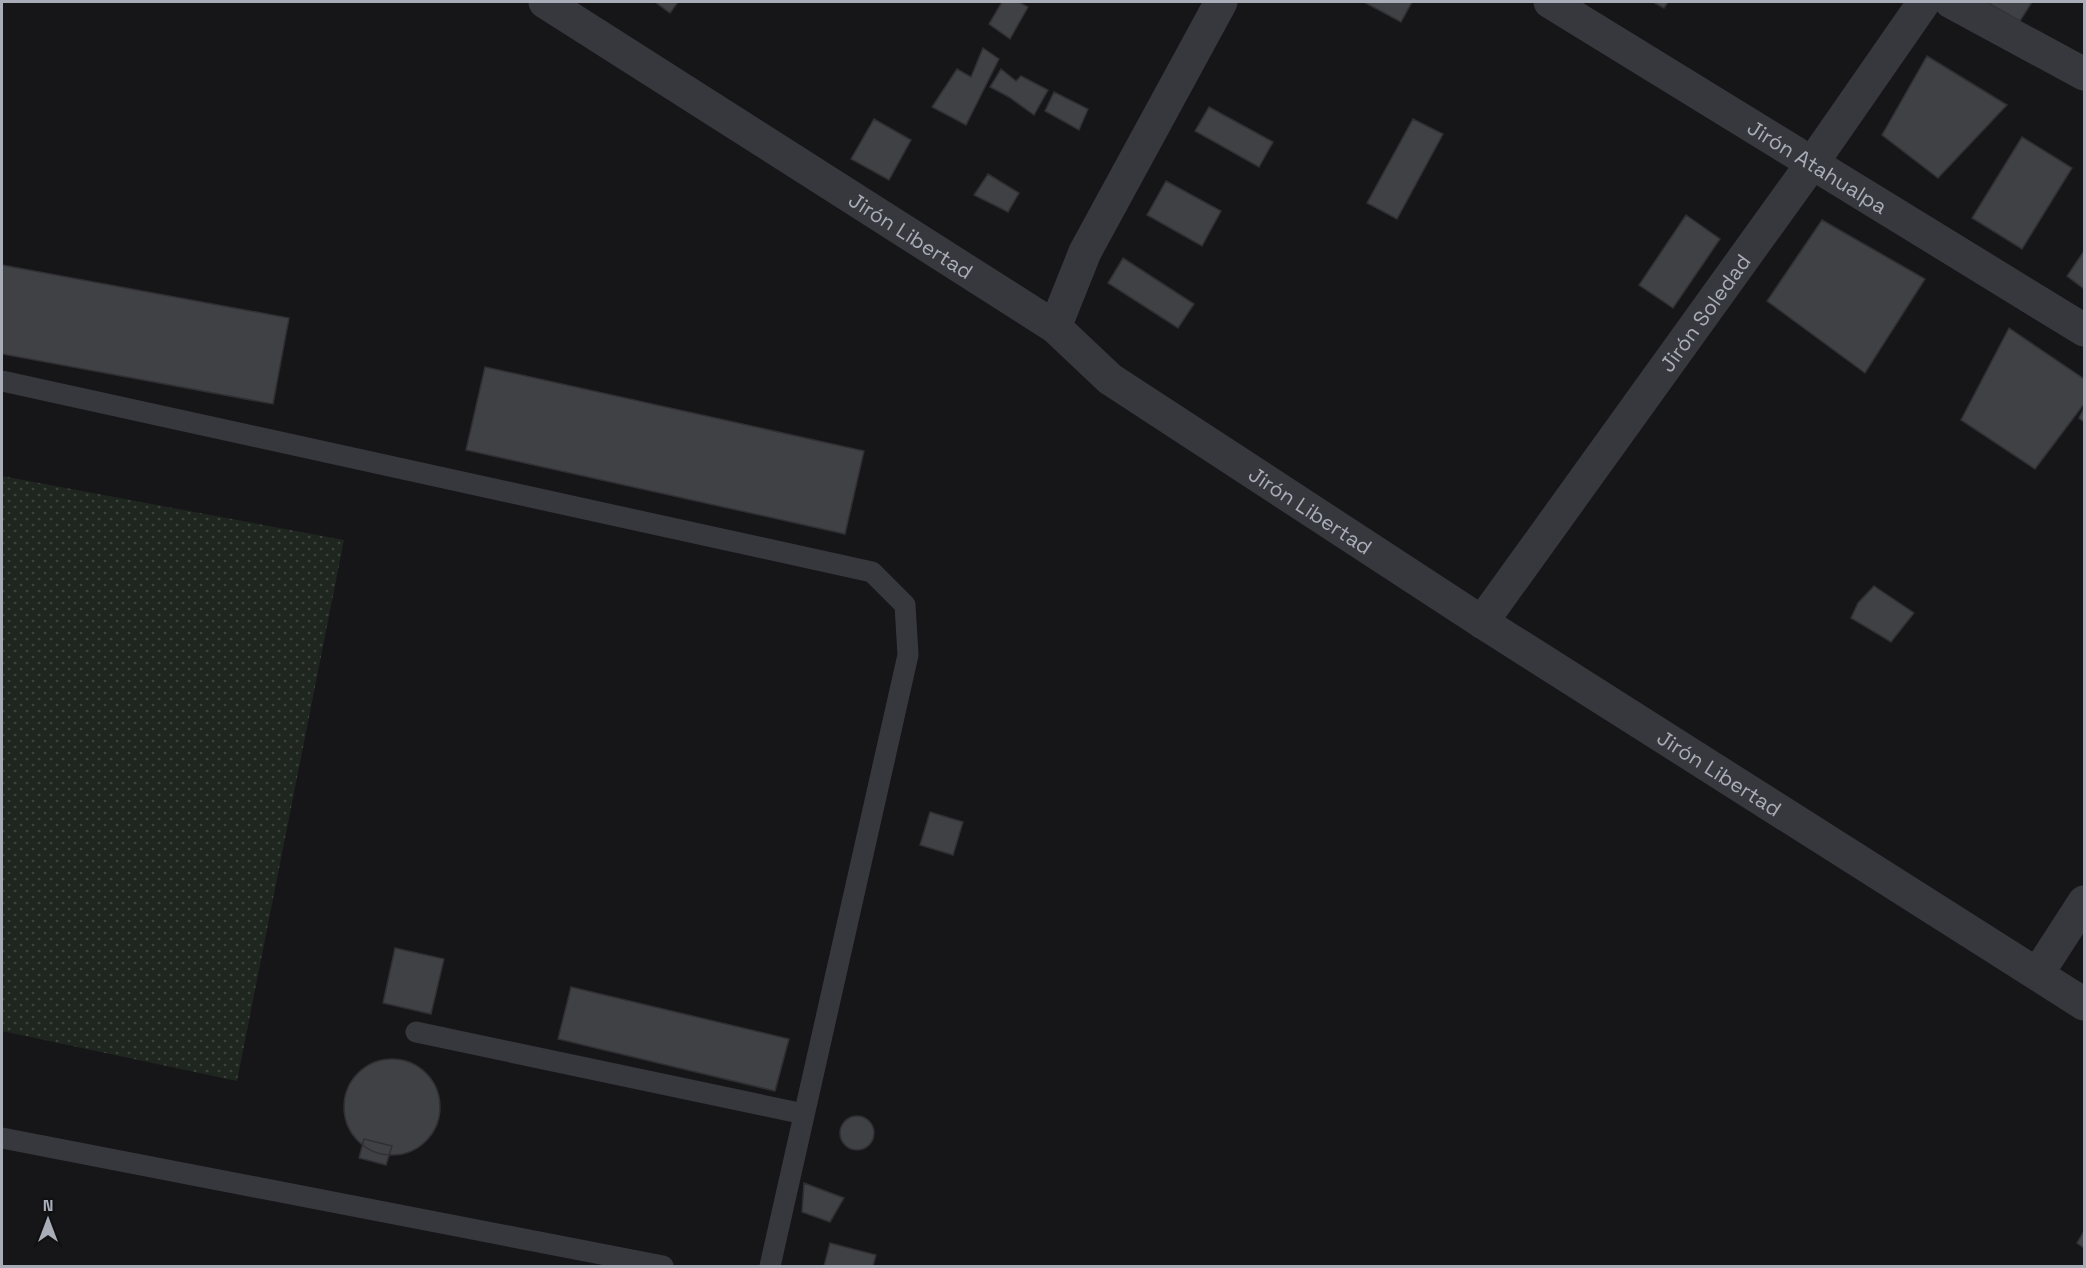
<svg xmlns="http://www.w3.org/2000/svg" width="2086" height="1268" viewBox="0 0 2086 1268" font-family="'Space Grotesk',sans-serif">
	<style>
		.green { fill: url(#green-dots) }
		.building { fill: #404145; stroke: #303034; stroke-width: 1.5 }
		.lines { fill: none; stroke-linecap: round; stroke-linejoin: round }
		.lane { stroke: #37383d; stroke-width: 21 }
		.street { stroke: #37383d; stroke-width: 33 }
		.labels { text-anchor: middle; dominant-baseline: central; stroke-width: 6; stroke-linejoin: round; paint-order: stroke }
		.street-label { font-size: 21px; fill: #a8adb8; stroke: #111113 }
	</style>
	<defs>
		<pattern id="green-dots" width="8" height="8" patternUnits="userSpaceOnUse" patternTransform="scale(1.5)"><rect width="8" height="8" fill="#1e261f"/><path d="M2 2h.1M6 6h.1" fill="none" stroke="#3c433d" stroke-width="1.8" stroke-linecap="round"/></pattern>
	</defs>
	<rect width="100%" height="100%" fill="#161618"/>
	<path class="green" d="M2,476L344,540L237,1081L2,1031Z"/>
	<path class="building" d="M655,2H678L670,13Z
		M1002,2H1019L1028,7L1010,39L989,24Z
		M1364,2H1412L1401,22Z
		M1653,2H1668L1664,8Z
		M1986,2H2032L2020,21Z
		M983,48L999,59L966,125L932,107L957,69L971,77Z
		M1927,56L2007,105L1938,178L1882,135Z
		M1001,69L1016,81L1021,76L1048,90L1034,115L1009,97L990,87Z
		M1054,92L1088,109L1079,130L1045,111Z
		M1209,107L1273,142L1259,167L1195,131Z
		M874,119L911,140L889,180L851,159Z
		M1413,119L1443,134L1397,219L1367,203Z
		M2022,137L2072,168L2022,249L1972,218Z
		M988,174L1019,193L1008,212L974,195Z
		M1166,181L1221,211L1202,246L1147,215Z
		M1686,215L1720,239L1673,308L1639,285Z
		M1822,220L1925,279L1865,373L1767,301Z
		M2084,251V289L2067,276Z
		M1123,258L1194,304L1178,328L1108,283Z
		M2,265L289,318L273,404L2,354Z
		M2009,328L2084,379V404L2035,469L1961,420Z
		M485,367L864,451L845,534L466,450Z
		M2084,408V422L2079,418Z
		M1874,586L1914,613L1891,642L1851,618L1858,603Z
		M930,812L963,822L953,855L920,845Z
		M395,948L444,959L431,1014L383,1003Z
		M571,987L789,1039L775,1091L558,1039Z
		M344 1107a48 48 0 1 1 96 0a48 48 0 1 1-96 0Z
		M840 1133a17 17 0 1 1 34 0a17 17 0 1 1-34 0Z
		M364,1139L392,1146L386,1165L359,1158Z
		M804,1183L844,1198L830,1222L802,1212Z
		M2084,1231V1248L2077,1243Z
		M830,1243L876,1255L873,1266H824Z"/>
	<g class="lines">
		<path class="lane" d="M2,381L872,572L905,605L908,655L770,1266
			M416,1032L804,1114
			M2,1138L663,1266"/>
		<g class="street">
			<path id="s1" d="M545,2L1055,327L1110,379L1482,622L2084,1004"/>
			<path id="s2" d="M1550,2L2084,330"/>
			<path d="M1951,2L2084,74"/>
			<path d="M1055,327L1085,252L1221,2"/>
			<path id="s3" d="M1482,622L1813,162L1924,2"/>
			<path d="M2038,973L2084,902"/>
		</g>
	</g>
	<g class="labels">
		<g class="street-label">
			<text stroke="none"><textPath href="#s2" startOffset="314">Jirón Atahualpa</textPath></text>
			<text stroke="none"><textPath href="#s1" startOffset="434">Jirón Libertad</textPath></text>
			<text stroke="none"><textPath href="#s3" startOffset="381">Jirón Soledad</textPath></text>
			<text stroke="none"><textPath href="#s1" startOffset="920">Jirón Libertad</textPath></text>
			<text stroke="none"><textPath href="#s1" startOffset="1406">Jirón Libertad</textPath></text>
		</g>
	</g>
	<rect width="2086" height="1268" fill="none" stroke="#a8adb8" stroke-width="6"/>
	<g transform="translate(48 1220)" stroke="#111113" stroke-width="4.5" paint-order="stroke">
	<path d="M0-4.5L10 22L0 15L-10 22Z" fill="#a8adb8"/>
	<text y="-9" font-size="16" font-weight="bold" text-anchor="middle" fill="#a8adb8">N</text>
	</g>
</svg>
